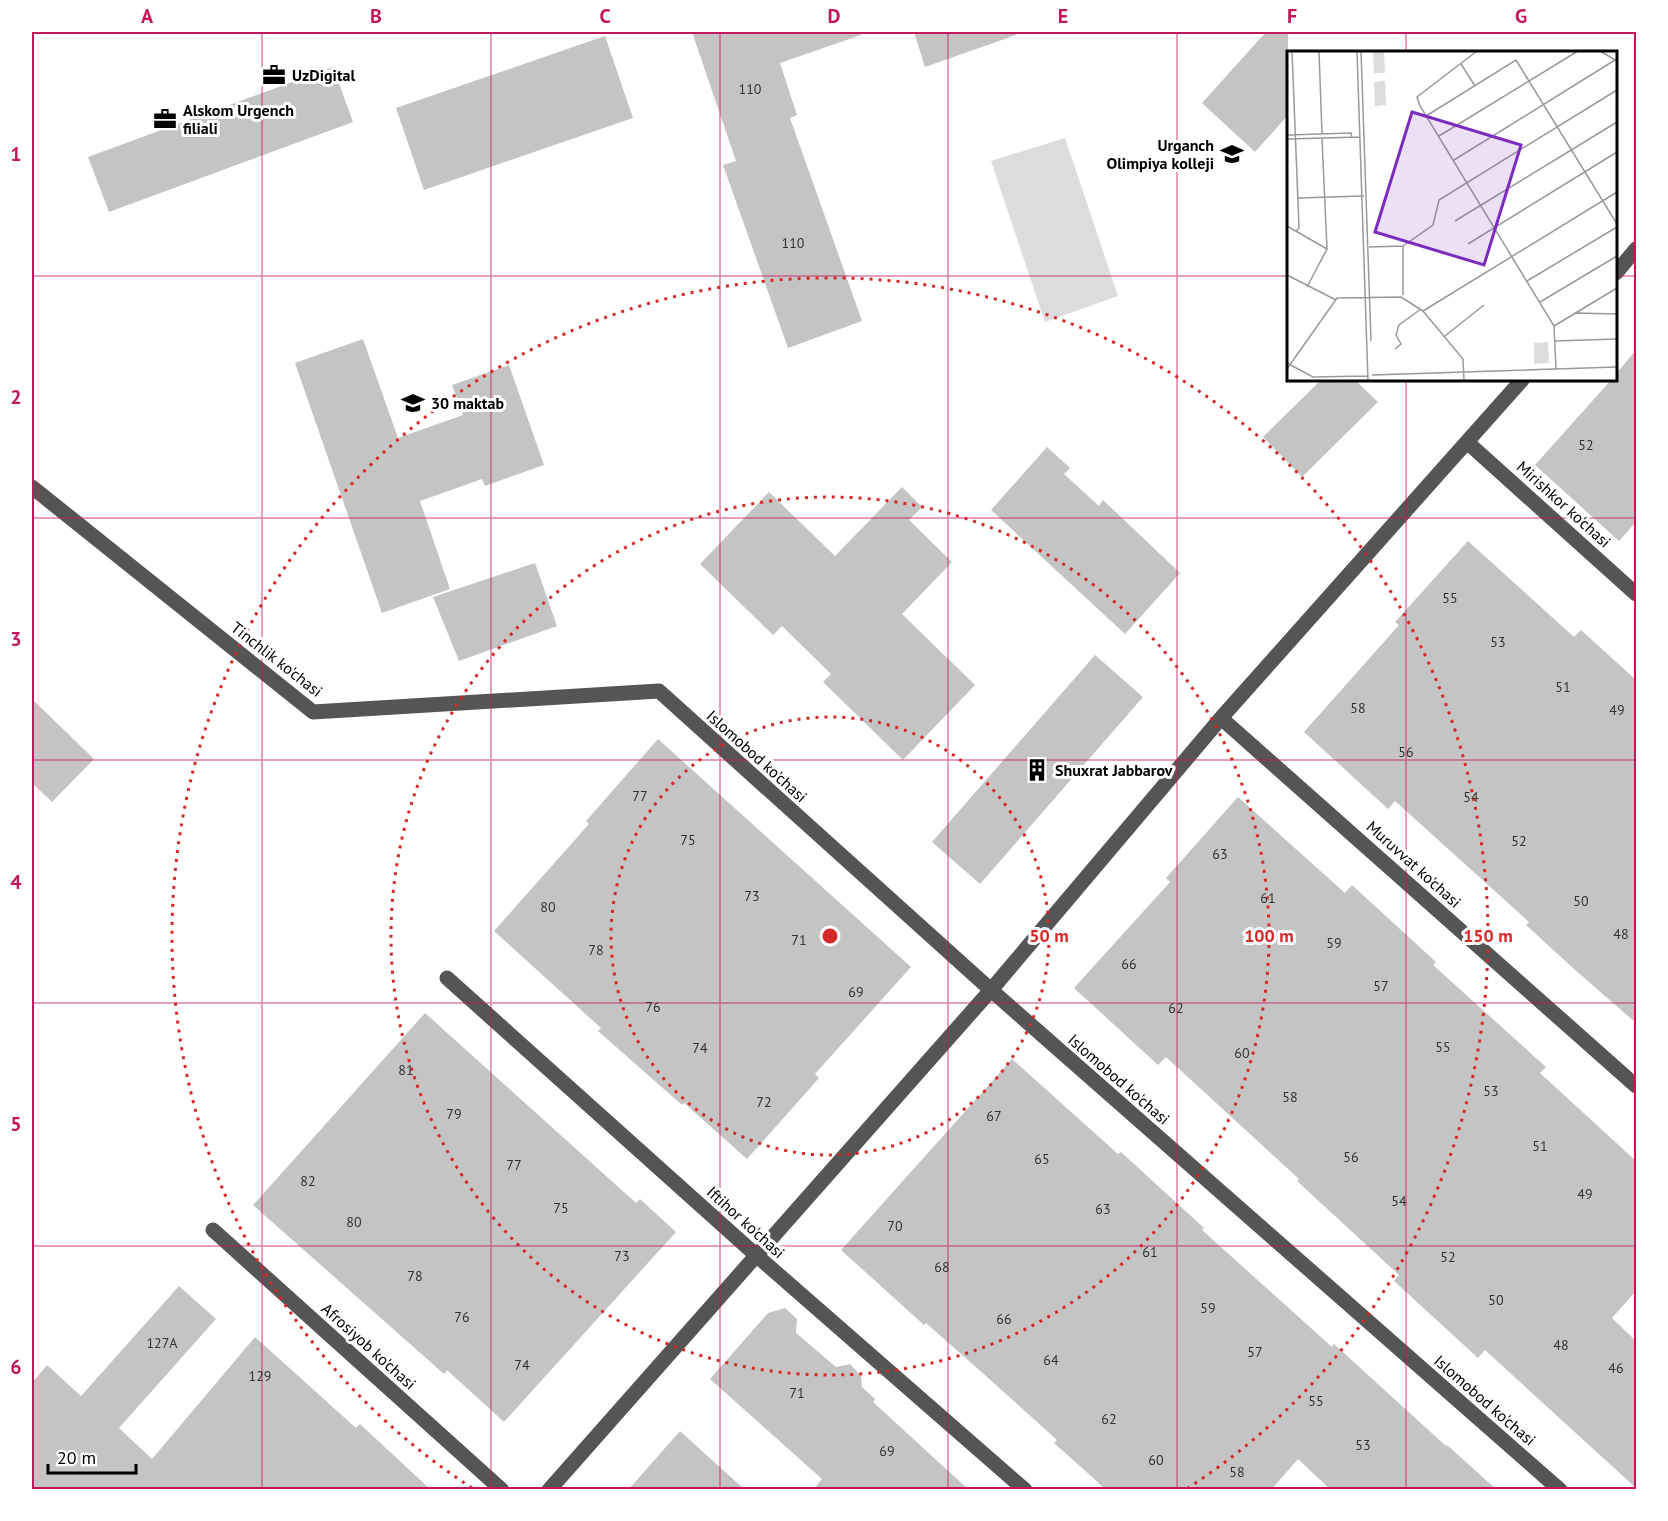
<svg xmlns="http://www.w3.org/2000/svg" width="1668" height="1521" viewBox="0 0 1668 1521" font-family="'PT Sans',sans-serif">
	<style>
		.green { fill: #dcdcdc }
		.building { fill: #c4c4c4 }
		.lines { fill: none; stroke-linecap: round; stroke-linejoin: round }
		.minor { stroke: #555; stroke-width: 15 }
		.grid { fill: none; stroke: #c2185b; stroke-width: 1.5; stroke-opacity: 0.55 }
		.ring { fill: none; stroke: #d62828; stroke-width: 3; stroke-dasharray: 3 6 }
		.labels { text-anchor: middle; dominant-baseline: central; stroke-width: 6; stroke-linejoin: round; paint-order: stroke }
		.number-label { font-size: 14px; fill: #313131 }
		.poi-label { font-size: 16px; font-weight: bold; fill: #000; stroke: #fff; text-anchor: start }
		.street-label { font-size: 16px; fill: #000; stroke: #fff }
		.inset-road { fill: none; stroke: #999; stroke-width: 1.5 }
		.view { fill: #7b2cbf; fill-opacity: 0.15; stroke: #7b2cbf; stroke-width: 3 }
		.inset-edge { fill: none; stroke: #000; stroke-width: 3 }
		.centre { fill: #d62828; stroke: #fff; stroke-width: 3 }
		.ring-label { font-size: 18px; text-anchor: middle; font-weight: bold; fill: #d62828; stroke: #fff; stroke-width: 6; stroke-linejoin: round; paint-order: stroke }
		.neatline { fill: none; stroke: #c2185b; stroke-width: 2 }
		.grid-label { font-size: 20px; text-anchor: middle; font-weight: bold; fill: #c2185b }
	</style>
	<rect width="100%" height="100%" fill="#fff"/>
	<path class="green" d="M1065,138L1118,296L1045,322L991,161Z"/>
	<path class="building" d="M692,32H861V35L780,63L797,115L790,118L862,321L788,348L723,165L736,161Z
		M914,32H1016V35L925,67Z
		M1266,32H1288V115L1255,152L1202,103Z
		M605,36L633,118L424,190L396,108Z
		M333,67L353,122L109,212L88,157Z
		M363,339L398,438L463,415L452,385L509,365L544,465L485,486L482,479L420,501L450,589L382,613L295,363Z
		M1636,350V522L1619,541L1535,465L1611,380H1616V374Z
		M1321,380H1355L1378,402L1302,477L1263,437Z
		M1047,447L1070,468L1064,474L1099,506L1103,500L1180,573L1125,634L991,510Z
		M902,487L922,507L909,520L952,562L902,614L975,685L903,760L823,682L831,674L782,626L773,635L700,564L769,492L835,556Z
		M1468,541L1574,637L1581,630L1636,680V1023L1574,969L1526,925L1529,922L1395,801L1388,809L1304,732L1399,625L1395,622Z
		M535,563L557,626L459,661L433,597Z
		M1095,655L1143,697L980,884L932,842Z
		M32,699L94,759L52,802L32,783Z
		M658,739L911,967L815,1074L819,1078L747,1159L684,1103L682,1105L598,1031L601,1028L494,931L589,824L586,821Z
		M1238,797L1345,893L1352,885L1436,962L1433,965L1546,1067L1540,1073L1636,1161V1291L1612,1318L1636,1341V1488L1485,1350L1478,1358L1394,1281L1399,1275L1297,1181L1299,1179L1166,1057L1158,1065L1074,988L1170,882L1166,878Z
		M425,1013L636,1203L640,1199L676,1232L504,1422L447,1370L444,1374L253,1205Z
		M1012,1059L1118,1154L1121,1152L1157,1185L1204,1228L1202,1230L1332,1347L1334,1344L1446,1446L1447,1445L1497,1490H1331L1298,1459L1271,1490H1106L1091,1476L1054,1443L1057,1440L986,1376L926,1323L924,1325L841,1250Z
		M179,1286L216,1319L119,1428L152,1459L255,1337L356,1428L360,1424L431,1490H32V1383L47,1365L81,1396Z
		M785,1308L797,1319L796,1333L836,1367L850,1364L861,1376L862,1387L875,1399L873,1402L969,1490H813L822,1479L710,1379L768,1313Z
		M680,1431L745,1490H628Z"/>
	<g class="lines">
		<path class="minor" d="M1616,273L1636,249
			M1467,442L1636,594
			M32,487L313,712L659,691L991,990L1560,1490
			M1221,718L1636,1086
			M447,978L757,1256L1025,1490
			M213,1230L502,1490
			M549,1490L991,990L1221,718L1522,380"/>
	</g>
	<path class="grid" d="M262,32V1490M491,32V1490M720,32V1490M948,32V1490M1177,32V1490M1406,32V52M32,276H1288M1616,276H1636M1406,380V1490M32,518H1636M32,760H1636M32,1003H1636M32,1246H1636"/>
	<g class="ring">
		<circle cx="830" cy="936" r="219"/>
		<circle cx="830" cy="936" r="439"/>
		<path d="M472 1488A658 658 0 1 1 1188 1488"/>
	</g>
	<defs>
		<g id="office-bare" transform="scale(1.8)"><path d="M-6-3h4V-5.5h4V-3h4V5H-6ZM-1-4.5V-3h2v-1.5ZM-6 0V1H6V0Z" fill="#000" stroke="#fff" stroke-width="2.5" paint-order="stroke"/></g>
		<g id="university-bare" transform="scale(1.8)"><path d="M0-5L7-2L0 1L-7-2ZM-4 1L0 2.5L4 1V4Q0 6-4 4Z" fill="#000" stroke="#fff" stroke-width="2.5" paint-order="stroke"/></g>
		<g id="school-bare" transform="scale(1.8)"><path d="M0-5L7-2L0 1L-7-2ZM-4 1L0 2.5L4 1V4Q0 6-4 4Z" fill="#000" stroke="#fff" stroke-width="2.5" paint-order="stroke"/></g>
		<g id="building-bare" transform="scale(1.8)"><path d="M-4-6H4V6H1V3H-1V6H-4ZM-2.5-4.3h1.7v1.8h-1.7ZM.8-4.3h1.7v1.8H.8ZM-2.5-1h1.7V.8h-1.7ZM.8-1h1.7V.8H.8Z" fill="#000" stroke="#fff" stroke-width="2.5" paint-order="stroke"/></g>
	</defs>
	<g fill-rule="evenodd">
		<use href="#office-bare" x="274" y="75"/>
		<use href="#office-bare" x="165" y="119"/>
		<use href="#university-bare" x="1232" y="154"/>
		<use href="#school-bare" x="413" y="403"/>
		<use href="#building-bare" x="1037" y="770"/>
	</g>
	<g class="labels">
		<g class="number-label">
			<text x="750" y="89">110</text>
			<text x="793" y="243">110</text>
			<text x="1586" y="445">52</text>
			<text x="1450" y="598">55</text>
			<text x="1498" y="642">53</text>
			<text x="1563" y="687">51</text>
			<text x="1358" y="708">58</text>
			<text x="1617" y="710">49</text>
			<text x="1406" y="752">56</text>
			<text x="640" y="796">77</text>
			<text x="1471" y="797">54</text>
			<text x="688" y="840">75</text>
			<text x="1519" y="841">52</text>
			<text x="1220" y="854">63</text>
			<text x="752" y="896">73</text>
			<text x="1268" y="898">61</text>
			<text x="1581" y="901">50</text>
			<text x="548" y="907">80</text>
			<text x="1621" y="934">48</text>
			<text x="799" y="940">71</text>
			<text x="1334" y="943">59</text>
			<text x="596" y="950">78</text>
			<text x="1129" y="964">66</text>
			<text x="1381" y="986">57</text>
			<text x="856" y="992">69</text>
			<text x="653" y="1007">76</text>
			<text x="1176" y="1008">62</text>
			<text x="1443" y="1047">55</text>
			<text x="700" y="1048">74</text>
			<text x="1242" y="1053">60</text>
			<text x="406" y="1070">81</text>
			<text x="1491" y="1091">53</text>
			<text x="1290" y="1097">58</text>
			<text x="764" y="1102">72</text>
			<text x="454" y="1114">79</text>
			<text x="994" y="1116">67</text>
			<text x="1540" y="1146">51</text>
			<text x="1351" y="1157">56</text>
			<text x="1042" y="1159">65</text>
			<text x="514" y="1165">77</text>
			<text x="308" y="1181">82</text>
			<text x="1585" y="1194">49</text>
			<text x="1399" y="1201">54</text>
			<text x="561" y="1208">75</text>
			<text x="1103" y="1209">63</text>
			<text x="354" y="1222">80</text>
			<text x="895" y="1226">70</text>
			<text x="1150" y="1252">61</text>
			<text x="622" y="1256">73</text>
			<text x="1448" y="1257">52</text>
			<text x="942" y="1267">68</text>
			<text x="415" y="1276">78</text>
			<text x="1496" y="1300">50</text>
			<text x="1208" y="1308">59</text>
			<text x="462" y="1317">76</text>
			<text x="1004" y="1319">66</text>
			<text x="162" y="1343">127А</text>
			<text x="1561" y="1345">48</text>
			<text x="1255" y="1352">57</text>
			<text x="1051" y="1360">64</text>
			<text x="522" y="1365">74</text>
			<text x="1616" y="1368">46</text>
			<text x="260" y="1376">129</text>
			<text x="797" y="1393">71</text>
			<text x="1316" y="1401">55</text>
			<text x="1109" y="1419">62</text>
			<text x="1363" y="1445">53</text>
			<text x="887" y="1451">69</text>
			<text x="1156" y="1460">60</text>
			<text x="1237" y="1472">58</text>
		</g>
		<g class="poi-label">
			<text x="292" y="75">UzDigital</text>
			<text x="183" y="110">Alskom Urgench<tspan x="183" dy="18">filiali</tspan></text>
			<text x="1214" y="145" text-anchor="end">Urganch<tspan x="1214" dy="18">Olimpiya kolleji</tspan></text>
			<text x="431" y="403">30 maktab</text>
			<text x="1055" y="770">Shuxrat Jabbarov</text>
		</g>
		<g class="street-label">
			<text transform="translate(1564 504) rotate(42)">Mirishkor ko'chasi</text>
			<text transform="translate(277 659) rotate(38)">Tinchlik ko'chasi</text>
			<text transform="translate(757 756) rotate(42)">Islomobod ko'chasi</text>
			<text transform="translate(1414 864) rotate(42)">Muruvvat ko'chasi</text>
			<text transform="translate(1119 1079) rotate(41)">Islomobod ko'chasi</text>
			<text transform="translate(746 1222) rotate(42)">Iftihor ko'chasi</text>
			<text transform="translate(369 1346) rotate(42)">Afrosiyob ko'chasi</text>
			<text transform="translate(1485 1400) rotate(41)">Islomobod ko'chasi</text>
		</g>
	</g>
	<g transform="translate(1287 51)">
		<rect width="330" height="330" fill="#fff"/>
		<path d="M86,0H97L98,22H87ZM98,30L99,54L88,55L87,31ZM261,291L262,312L247,313V292Z" fill="#dcdcdc"/>
		<path class="inset-road" d="M5,0L12,177L9,180M32,0L35,83M70,0L81,330M74,0L84,290M190,0L130,46L133,55L267,275L269,318M313,0L330,10M174,13L188,35M139,65L229,9L330,173M0,84L64,82L65,87M152,85L291,0M0,88L73,86M167,109L328,9M11,147L77,145M168,170L330,71M0,175L40,198M181,193L330,101M116,195V244M82,196L116,195L146,174L152,149L330,39M0,224L49,249M240,230L330,176M20,236L40,198L35,88M253,251L330,205M136,260L176,308L177,330M288,262L330,263M267,275L330,237M158,285L197,254M268,290L330,288M108,298L114,293L109,284L112,274L134,258M0,312L26,326L81,325M0,318L50,247L114,246L136,260L330,141M85,324L330,316"/>
		<path class="view" d="M125,61L234,94L197,214L88,181Z"/>
		<rect width="330" height="330" class="inset-edge"/>
	</g>
	<circle cx="830" cy="936" r="9" class="centre"/>
	<g class="ring-label">
		<text x="1049" y="942">50 m</text>
		<text x="1269" y="942">100 m</text>
		<text x="1488" y="942">150 m</text>
	</g>
	<rect width="1668" height="1521" fill="none" stroke="#ffffff" stroke-width="66"/>
	<path d="M48 1464v9h88v-9" fill="none" stroke="#000000" stroke-width="3"/>
	<text x="57" y="1464" font-size="18" fill="#000000" stroke="#ffffff" stroke-width="4.5" paint-order="stroke">20 m</text>
	<rect x="33" y="33" width="1602" height="1455" class="neatline"/>
	<g class="grid-label">
		<text x="147" y="23">A</text>
		<text x="376" y="23">B</text>
		<text x="605" y="23">C</text>
		<text x="834" y="23">D</text>
		<text x="1063" y="23">E</text>
		<text x="1292" y="23">F</text>
		<text x="1521" y="23">G</text>
		<text x="16" y="161">1</text>
		<text x="16" y="404">2</text>
		<text x="16" y="646">3</text>
		<text x="16" y="889">4</text>
		<text x="16" y="1131">5</text>
		<text x="16" y="1374">6</text>
	</g>
</svg>
